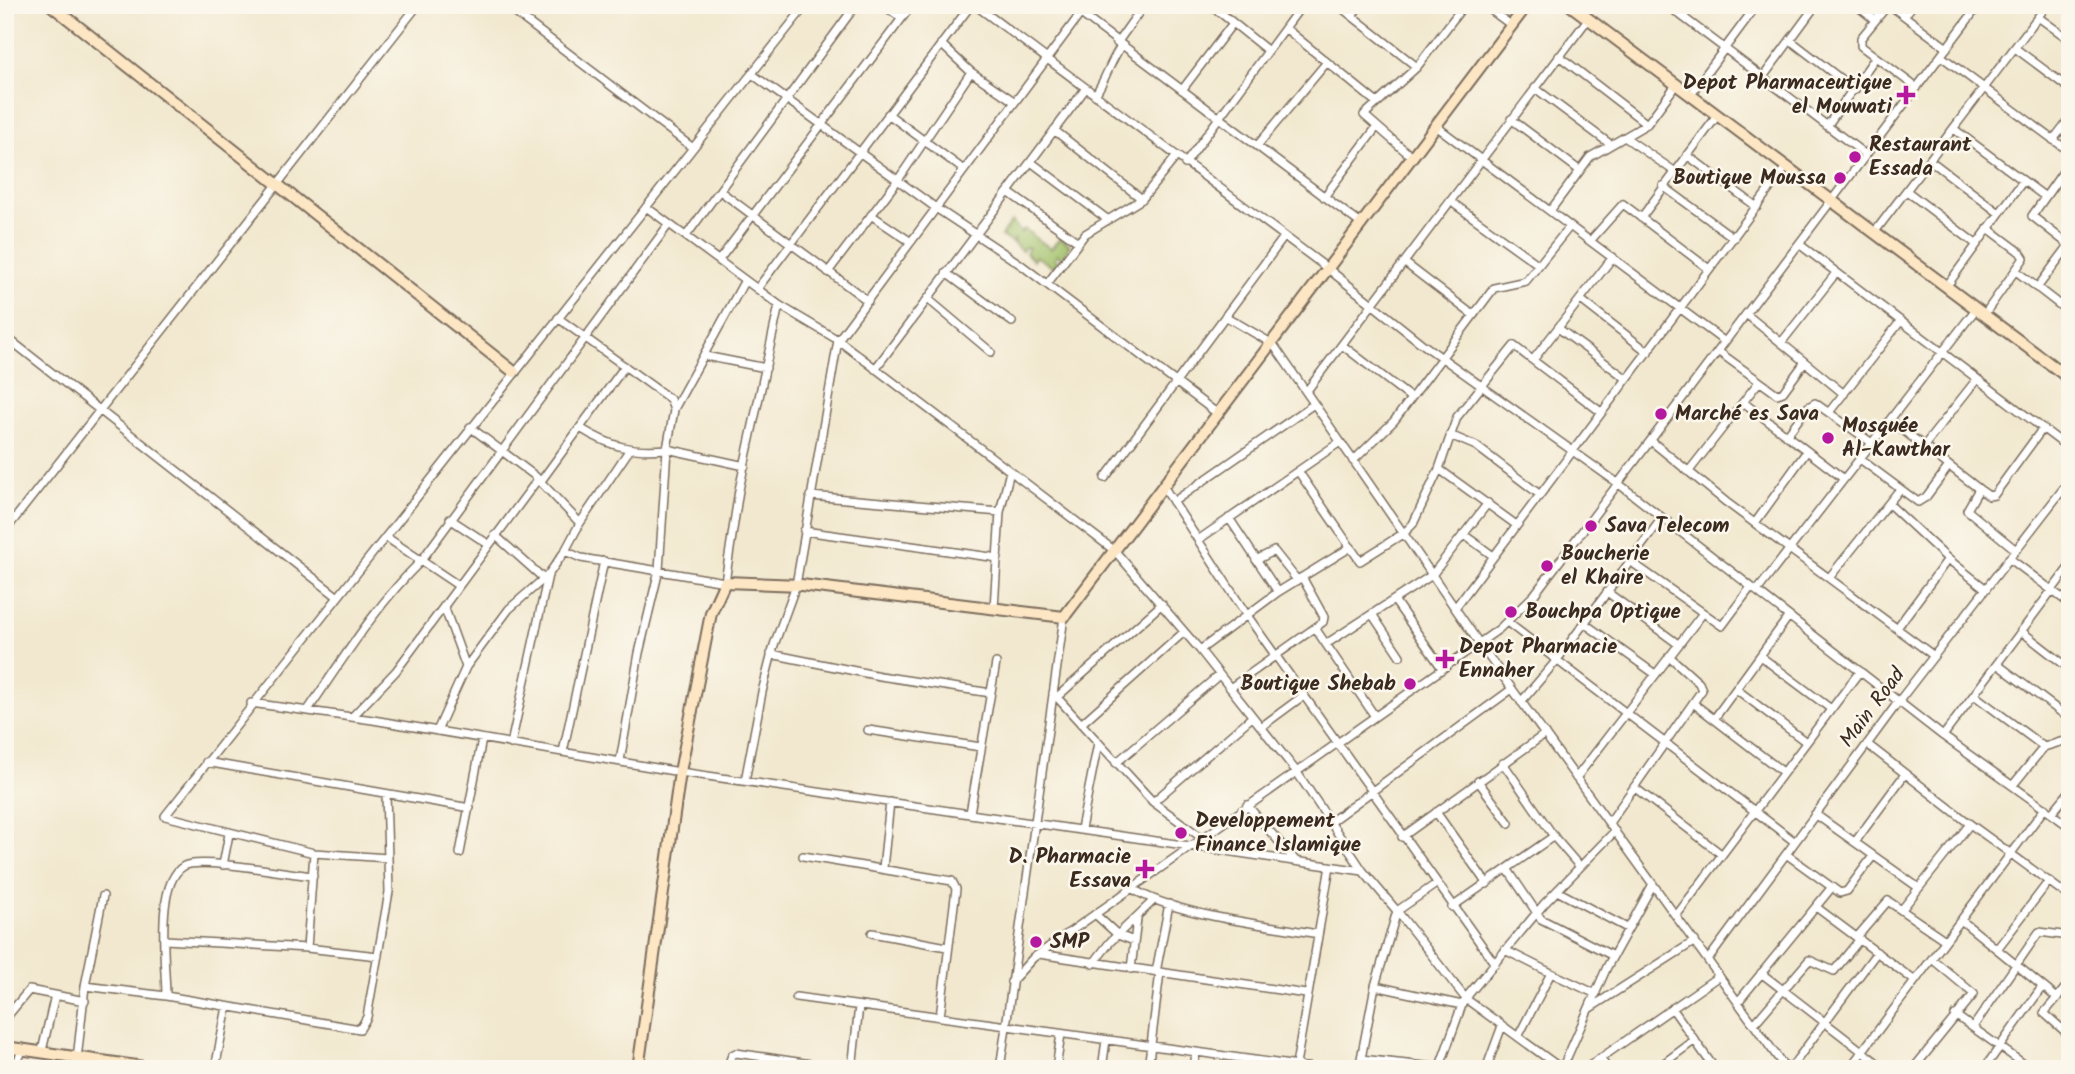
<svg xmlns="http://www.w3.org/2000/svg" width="2075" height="1074" viewBox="0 0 2075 1074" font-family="Kalam,sans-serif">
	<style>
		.green { fill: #a0c068; stroke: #6e7543; stroke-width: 2 }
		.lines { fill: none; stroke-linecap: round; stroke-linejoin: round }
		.street-casing { stroke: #7b6c5c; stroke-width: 10 }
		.secondary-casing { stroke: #7b6c5c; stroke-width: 14 }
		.street { stroke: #fff; stroke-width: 7 }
		.secondary { stroke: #fce6c4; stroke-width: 10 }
		.poi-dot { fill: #b5179e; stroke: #fbf7ec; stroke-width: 2.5 }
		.labels { text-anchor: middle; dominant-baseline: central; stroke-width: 5; stroke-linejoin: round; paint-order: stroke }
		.poi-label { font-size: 21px; font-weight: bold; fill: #3b2a1e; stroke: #fbf7ec; text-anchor: start }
		.street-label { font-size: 21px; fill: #3b2a1e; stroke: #fbf7ec }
	</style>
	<rect width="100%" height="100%" fill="#fbf7ec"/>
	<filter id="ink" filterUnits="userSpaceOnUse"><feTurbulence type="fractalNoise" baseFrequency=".0143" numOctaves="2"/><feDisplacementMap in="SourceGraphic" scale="14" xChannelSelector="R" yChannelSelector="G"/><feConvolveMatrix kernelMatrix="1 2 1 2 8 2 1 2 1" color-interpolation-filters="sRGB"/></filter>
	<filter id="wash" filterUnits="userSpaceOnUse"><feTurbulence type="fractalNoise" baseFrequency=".00686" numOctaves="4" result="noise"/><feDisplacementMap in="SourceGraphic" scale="28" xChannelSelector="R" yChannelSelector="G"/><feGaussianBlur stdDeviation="1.57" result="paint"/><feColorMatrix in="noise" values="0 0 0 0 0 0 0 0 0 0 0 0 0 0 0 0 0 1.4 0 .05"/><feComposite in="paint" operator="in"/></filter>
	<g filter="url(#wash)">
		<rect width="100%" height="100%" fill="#f2e8cf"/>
		<path class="green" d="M1012,221L1021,233L1024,229L1051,249L1060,238L1070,245L1062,258L1057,254L1055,259L1058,262L1054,268L1036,256L1033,260L1026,253L1029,248L1025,247L1022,251L1014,244L1015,238L1012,243L1001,236Z"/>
	</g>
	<g filter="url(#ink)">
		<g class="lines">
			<g class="street-casing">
				<path id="street" d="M505,5L693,148
					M883,5L902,18
					M975,5L1327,268L1421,343L1619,484L1943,736L2070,827
					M1069,5L1361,224
					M1211,5L1268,51
					M1338,5L1417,67
					M1484,5L1511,25
					M1667,5L1866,155
					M1856,5L1875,20
					M1905,15L1913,5
					M1352,16L1360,5
					M1683,17L1692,5
					M2038,17L2070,40
					M1285,28L1376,102
					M1790,40L1855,90
					M1117,43L1144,5
					M941,44L971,72L1015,102
					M2015,48L2070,89
					M1559,56L1647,124
					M1941,56L2070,152
					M752,74L936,208L1020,264L1218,414
					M1763,77L1816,5
					M1535,88L1610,144
					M1917,88L1861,46V38L1887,6H1891L1947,48
					M1182,90L1233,23
					M1095,95C1106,79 1110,62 1121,46
					M1690,95L1757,5
					M888,114L964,170
					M1511,119L1579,170
					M1436,126L1725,342
					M1827,126L1875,58
					M1954,129L2044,196
					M1054,130L1142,199
					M1626,138L1674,171
					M2053,140L2070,118
					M1257,146L1327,62
					M1687,155L1757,207
					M1412,157L1364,115L1417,67L1464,5
					M1931,161L1999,213
					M1031,162L1107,219
					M1185,164L1302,5
					M1663,186L1734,238
					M720,191L868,301
					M1008,192L1078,242
					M1908,192L1976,244
					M1324,197L1376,128
					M1450,201L1539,265
					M646,207L779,305L838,340L1087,5
					M1550,211L1590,157L1647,124L1676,85
					M871,215L911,242
					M1641,218L1717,116
					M1874,233L2047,5
					M686,236L856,5
					M1591,240L1623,204L1709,269
					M1799,244L2070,449
					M2069,245L2032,216L2070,162
					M719,260L912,5
					M1405,263L1473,315
					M2016,271L2070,313
					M828,272L898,180L971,72
					M946,273L1012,322
					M1047,284L1085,234L1142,199L1176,157
					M1946,287L2023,181
					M2037,288L2070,244
					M757,289L971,5
					M928,299L991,352
					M1581,300L1648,352
					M1746,314L1844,394
					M1984,315L2024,258L2020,252L1988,228
					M1225,316L1273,344L1479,643L1786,1069
					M558,318L670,399L674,410L667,449L745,466
					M1558,328L1627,379
					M5,336L338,597
					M1781,343L1836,273
					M1342,345L1411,398
					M1719,352L1777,394L1783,392L1805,362
					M705,356L766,368
					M1533,360L1613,257
					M875,369L1086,88
					M1306,392L1588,19
					M1743,402L1844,479
					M674,409L745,280
					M1830,411L1900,322
					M1890,420L1979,489L1967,510L2016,550
					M470,427L535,476L580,523L565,551L581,558L725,582L739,490L779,305
					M580,428C611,447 631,452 667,449L659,570L639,653L620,761
					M1450,435L1476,446L1539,494
					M1787,435L1808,407L1815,403L1872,443
					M1651,441L1726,502L1934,656
					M1924,446L1977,379
					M1860,459L1918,502L1926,497L1949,466
					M1353,461L1394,421L1494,288L1526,281L1570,226
					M1298,471L1360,561L1404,533L1413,524L1439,469
					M1689,471L1758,383
					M1105,478L1284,237
					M541,481L625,366
					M1163,486L1246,614L1495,964
					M1979,489L1989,496L1994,495L2043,428
					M810,496L1000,512L1010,471
					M1173,502L1314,404
					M1889,504L1948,559L1986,589
					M1229,518L1278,592
					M450,519L488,544
					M580,523L630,449
					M1755,523L1807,451
					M1515,524L1439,469L1457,417L1514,346L1601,412
					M5,531L418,5
					M804,531L998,558
					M1463,534L1492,555
					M495,535L543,578
					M386,537L459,586
					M1198,540L1340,442
					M2009,558L2070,604
					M1256,560L1274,551L1297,580
					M1630,561L1722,626L1751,587
					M1829,578L1900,489
					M1757,591L1976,309
					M1607,592L1678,644
					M1394,600L1442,668
					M994,608L1000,512
					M1455,608L1786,167
					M445,609L466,667
					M1372,614L1400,656
					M1507,622L1795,842
					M1584,623L1655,674
					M1315,628L1374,715
					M1897,628L1948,559
					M2021,631L2070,669
					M1326,644L1432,575L1488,503
					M1200,650L1278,592L1351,547
					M771,654L880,676L991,693
					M1760,656L1831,709
					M1997,664L2070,719
					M1230,688L1323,622L1324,617L1302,577
					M1736,689L1806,742
					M1053,693L1153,802L1202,838
					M1974,695L2044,747
					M1057,697L1162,604
					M1521,702L1557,660L1662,518
					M251,703L373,720L680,772L1363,871L1296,771L1200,650L1115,551L838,340L796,585L774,645L762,692L745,781
					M1693,703L1783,772
					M308,710C343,659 377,604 421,561L669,224
					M352,717L396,671L538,479
					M1714,719L1789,616
					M1081,724L1184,632
					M1261,727L1303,696
					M868,730L981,747
					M437,731L466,667L509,609L548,575L565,551
					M1943,736L2070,566
					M511,744L548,575
					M1867,744L1970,824L2070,897
					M563,752L604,561
					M206,762L470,808
					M1116,763L1219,675
					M1503,763L1555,838L1580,867
					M1576,778L1703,613
					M1478,781L1509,823
					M2013,785L2044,747L2070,739
					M1634,787L1721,854
					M386,794L388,858L314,853L165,816L806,5
					M1153,802L1252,717
					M1247,805L1295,860
					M1436,812L1487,884
					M970,813L996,663
					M2052,813L2070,791
					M1815,814L1919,888
					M1330,822L1512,689
					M1609,823L1702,690L1699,683L1669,656
					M1081,829L1098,743
					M1402,837L1545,734
					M1855,842L1905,774
					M460,853L482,739
					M1786,854L1840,893L1847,891L1873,856
					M803,856L952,881L956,889L940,1017
					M223,865L229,834
					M883,868L890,802
					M1508,870L1541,919L1613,956
					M1436,884L1397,911L1466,999L1562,1069
					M1131,888C1176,916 1264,924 1318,934
					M1557,891L1627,928
					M1452,907L1554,836
					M1816,907L1915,981
					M1903,908L1970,824
					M1095,914L1118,935L1134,941
					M1676,916L1860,671
					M1961,920L2057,998L2044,1013L2070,1036
					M872,933L947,947
					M1857,937L1888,901L1945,940
					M165,940L307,948L378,956
					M307,948L314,853
					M1997,949L2049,881
					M1505,950L1551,973L1518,1037
					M1039,954L1306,994
					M1708,960L1899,701L2070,480
					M1093,964L1110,942L1154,900
					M1131,969L1137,919
					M1156,972L1169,904
					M1551,973L1596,994
					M1761,973L1885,1069
					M1011,982L1033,958L1499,629L1534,595L1979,5
					M85,986L166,996L360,1029L367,1017L389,892L388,858
					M1375,986L1462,1005
					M166,996C166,966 154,883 184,866C200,857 290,874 313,876
					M796,997L1320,1069
					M2057,998L2070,982
					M1738,1002L1832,887
					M1590,1008L1695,941
					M1672,1008L1715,1069
					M1955,1015L2031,1069
					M5,1019L29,990L85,1001
					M1754,1024L1809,960L1834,971L1860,939
					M1973,1027L2039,932L2070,936
					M42,1051L55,995
					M1600,1058L1608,1069
					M1361,1059L1443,1068
					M1296,1065L1330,866
					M14,1069L23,1049
					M76,1069L85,986L103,896
					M215,1069L227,1007
					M727,1069L732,1055L736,1053L845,1069
					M852,1069L859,1006
					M1000,1069L1064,617
					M1056,1069L1061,1034
					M1102,1069L1106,1040
					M1148,1069L1160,972
					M1194,1069L1196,1052
					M1359,1069L1375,986L1397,911L1363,871
					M1439,1069L1462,1005L1469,994L1544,904L1615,831
					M1486,1069L1502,1026
					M1562,1069L1607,967L1653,884
					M1585,1069L1719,976
					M1656,1069L1695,1040
					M1790,1069L1877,952
					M1849,1069L2045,808
					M1913,1069L1974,994L1932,959
					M1984,1069L2042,987"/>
			</g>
			<g class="secondary-casing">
				<path id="secondary" d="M51,5L514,372
					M1570,5L2070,379
					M5,1047L157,1069
					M638,1069L680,772L711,613L725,582L801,585L1064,617L1527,5"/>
			</g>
			<use href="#street" class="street"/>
			<use href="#secondary" class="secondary"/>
		</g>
	</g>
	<g class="poi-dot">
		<path d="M1902.5 84.5h7v7h7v7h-7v7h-7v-7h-7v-7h7z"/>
		<circle cx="1855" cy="157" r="7"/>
		<circle cx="1840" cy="178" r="7"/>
		<circle cx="1661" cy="414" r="7"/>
		<circle cx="1828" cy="438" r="7"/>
		<circle cx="1591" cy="526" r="7"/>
		<circle cx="1547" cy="566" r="7"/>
		<circle cx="1511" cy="612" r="7"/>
		<path d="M1441.5 648.5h7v7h7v7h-7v7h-7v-7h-7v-7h7z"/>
		<circle cx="1410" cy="684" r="7"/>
		<circle cx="1181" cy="833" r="7"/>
		<path d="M1141.5 858.5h7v7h7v7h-7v7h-7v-7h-7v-7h7z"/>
		<circle cx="1036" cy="942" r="7"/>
	</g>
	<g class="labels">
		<g class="poi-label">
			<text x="1892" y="83" text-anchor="end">Depot Pharmaceutique<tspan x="1892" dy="24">el Mouwati</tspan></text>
			<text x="1869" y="145">Restaurant<tspan x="1869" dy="24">Essada</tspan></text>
			<text x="1826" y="178" text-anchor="end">Boutique Moussa</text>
			<text x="1675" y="414">Marché es Sava</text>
			<text x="1842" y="426">Mosquée<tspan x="1842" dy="24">Al-Kawthar</tspan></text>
			<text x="1605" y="526">Sava Telecom</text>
			<text x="1561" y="554">Boucherie<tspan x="1561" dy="24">el Khaire</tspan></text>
			<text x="1525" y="612">Bouchpa Optique</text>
			<text x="1459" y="647">Depot Pharmacie<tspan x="1459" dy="24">Ennaher</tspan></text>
			<text x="1396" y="684" text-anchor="end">Boutique Shebab</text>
			<text x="1195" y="821">Developpement<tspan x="1195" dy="24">Finance Islamique</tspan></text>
			<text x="1131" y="857" text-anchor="end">D. Pharmacie<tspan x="1131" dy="24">Essava</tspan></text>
			<text x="1050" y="942">SMP</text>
		</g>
		<g class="street-label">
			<text transform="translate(1873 708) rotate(-53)">Main Road</text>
		</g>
	</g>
	<rect width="2075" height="1074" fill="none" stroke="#fbf7ec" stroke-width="28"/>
</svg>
